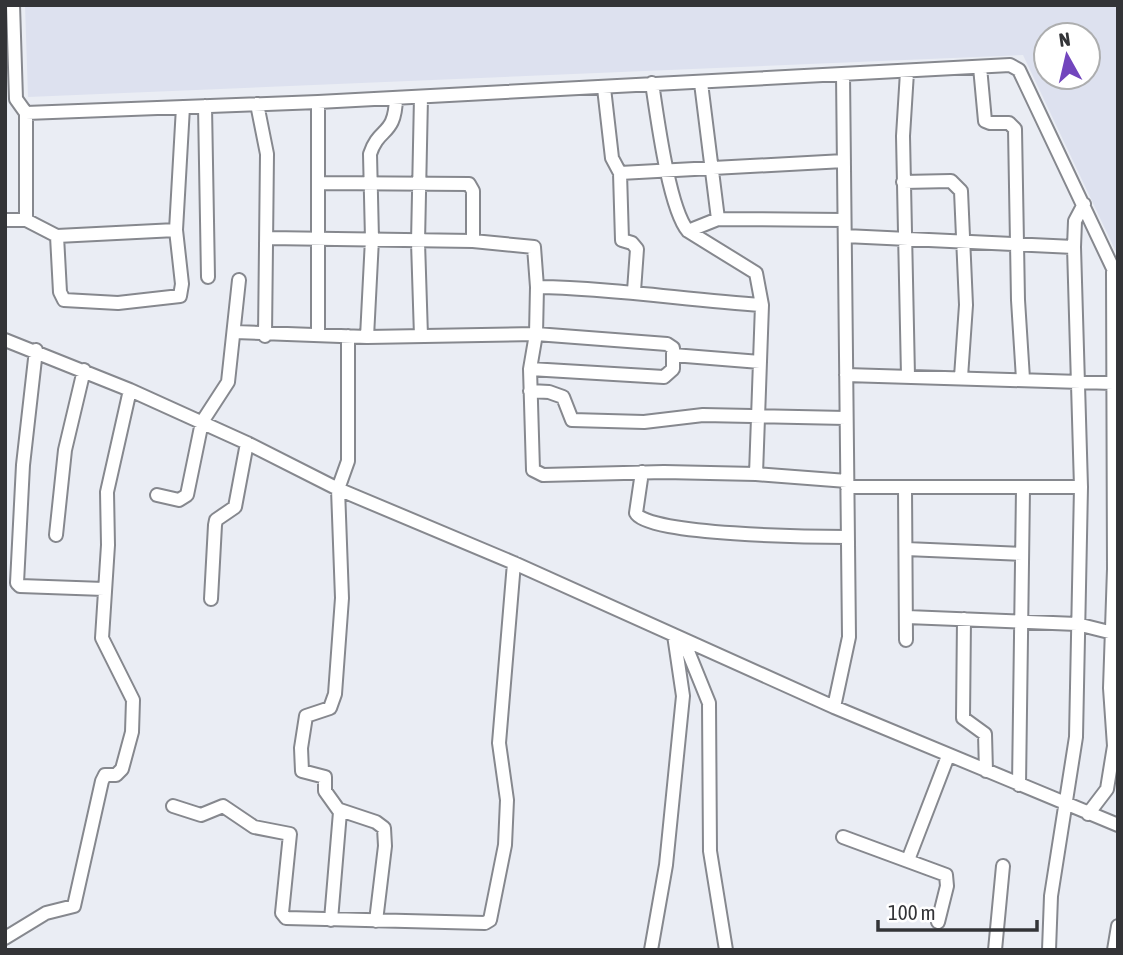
<svg xmlns="http://www.w3.org/2000/svg" width="1123" height="955" viewBox="0 0 1123 955" font-family="'Asap Condensed',sans-serif">
	<style>
		.built { fill: #dde1ef; fill-rule: evenodd }
		.lines { fill: none; stroke-linecap: round; stroke-linejoin: round }
		.minor-casing { stroke: #86888e; stroke-width: 16 }
		.minor { stroke: #fff; stroke-width: 12 }
	</style>
	<rect width="100%" height="100%" fill="#eaedf4"/>
	<path class="built" d="M25,5H1118V256L1023,55L28,97ZM1046,35H1088V77H1046Z"/>
	<g class="lines">
		<g class="minor-casing">
			<path id="minor" d="M13,5L16,99L26,113L318,102L1010,65L1019,70L1118,279
				M980,67L985,121L990,123H1009L1015,129L1018,300L1023,379
				M907,72L903,136L908,376
				M843,74L849,637L834,707L1118,825
				M652,83C657,116 669,209 688,231L756,273L762,305L756,474L847,481
				M701,83L718,219
				M604,88L612,158L620,173L844,161
				M257,104L267,154L265,336
				M205,106L208,277
				M26,113V220L57,236L176,230
				M620,173L622,240L632,243L637,249L634,291
				M903,182L951,181L961,191L966,305L961,377
				M319,183L469,184L473,191V241
				M5,220H26
				M688,231L718,219L844,220
				M57,236L60,292L64,300L118,303L180,296L182,284L176,230L183,107
				M845,236L1074,247L1081,487H847
				M268,238L473,241L534,247L537,287L536,334L530,369L533,470L543,475L664,472L756,474
				M1074,247L1075,221L1084,204
				M537,287C613,288 686,300 762,305
				M235,332L367,337L536,334L667,344L673,348V369L664,377L530,369
				M318,335V102
				M421,336L418,242L421,97
				M367,337L372,239L370,154C379,126 395,137 396,98
				M5,340L130,390L247,443L338,489L514,563L834,707
				M36,350L23,465L17,583L20,586L104,589
				M673,355L760,362
				M846,375L1113,383
				M530,391L549,392L563,397L572,420L644,422L703,415L846,418
				M642,472L636,513C646,535 817,537 847,537
				M905,487L906,640
				M157,495L179,500L187,495L202,422L228,382L239,280
				M56,535L65,450L84,370
				M906,549L1022,554
				M211,599L215,525L216,520L235,507L247,443
				M907,617L1077,624L1117,634
				M964,619L963,718L985,734L986,771
				M683,639L709,703L710,851L726,950
				M1019,785L1023,489
				M173,806L201,815L223,806L254,827L290,834L282,913L286,918L485,923L490,920L505,845L507,800L499,743L514,563
				M340,810L376,822L384,828L385,846L376,921
				M1088,814L1107,789L1114,746L1110,688L1114,569L1113,272
				M843,837L946,875L947,886L938,922
				M908,860L948,756
				M331,920L340,812L325,791V777L302,771L301,748L306,716L330,708L335,694L342,598L338,489L348,461V336
				M5,938L46,913L74,906L102,781L105,775H116L122,769L132,732L133,700L102,638L108,545L107,492L130,390
				M651,950L666,865L683,696L674,635
				M995,950L1003,866
				M1049,950L1051,896L1076,737L1081,487
				M1114,950L1118,926"/>
		</g>
		<use href="#minor" class="minor"/>
	</g>
	<rect width="1123" height="955" fill="none" stroke="#333437" stroke-width="14"/>
	<g transform="translate(1067 56) rotate(352)"><circle r="33" fill="#ffffff" stroke="#adaeaf" stroke-width="2"/>
	<path d="M0-5L12 26L0 18L-12 26Z" fill="#7245bd"/>
	<text y="-10" font-size="19" font-weight="bold" text-anchor="middle" fill="#333437">N</text>
	</g>
	<path d="M878 920v10h159v-10" fill="none" stroke="#333437" stroke-width="3.5"/>
	<text x="888" y="920" font-size="21" fill="#333437" stroke="#ffffff" stroke-width="5" paint-order="stroke">100 m</text>
</svg>
